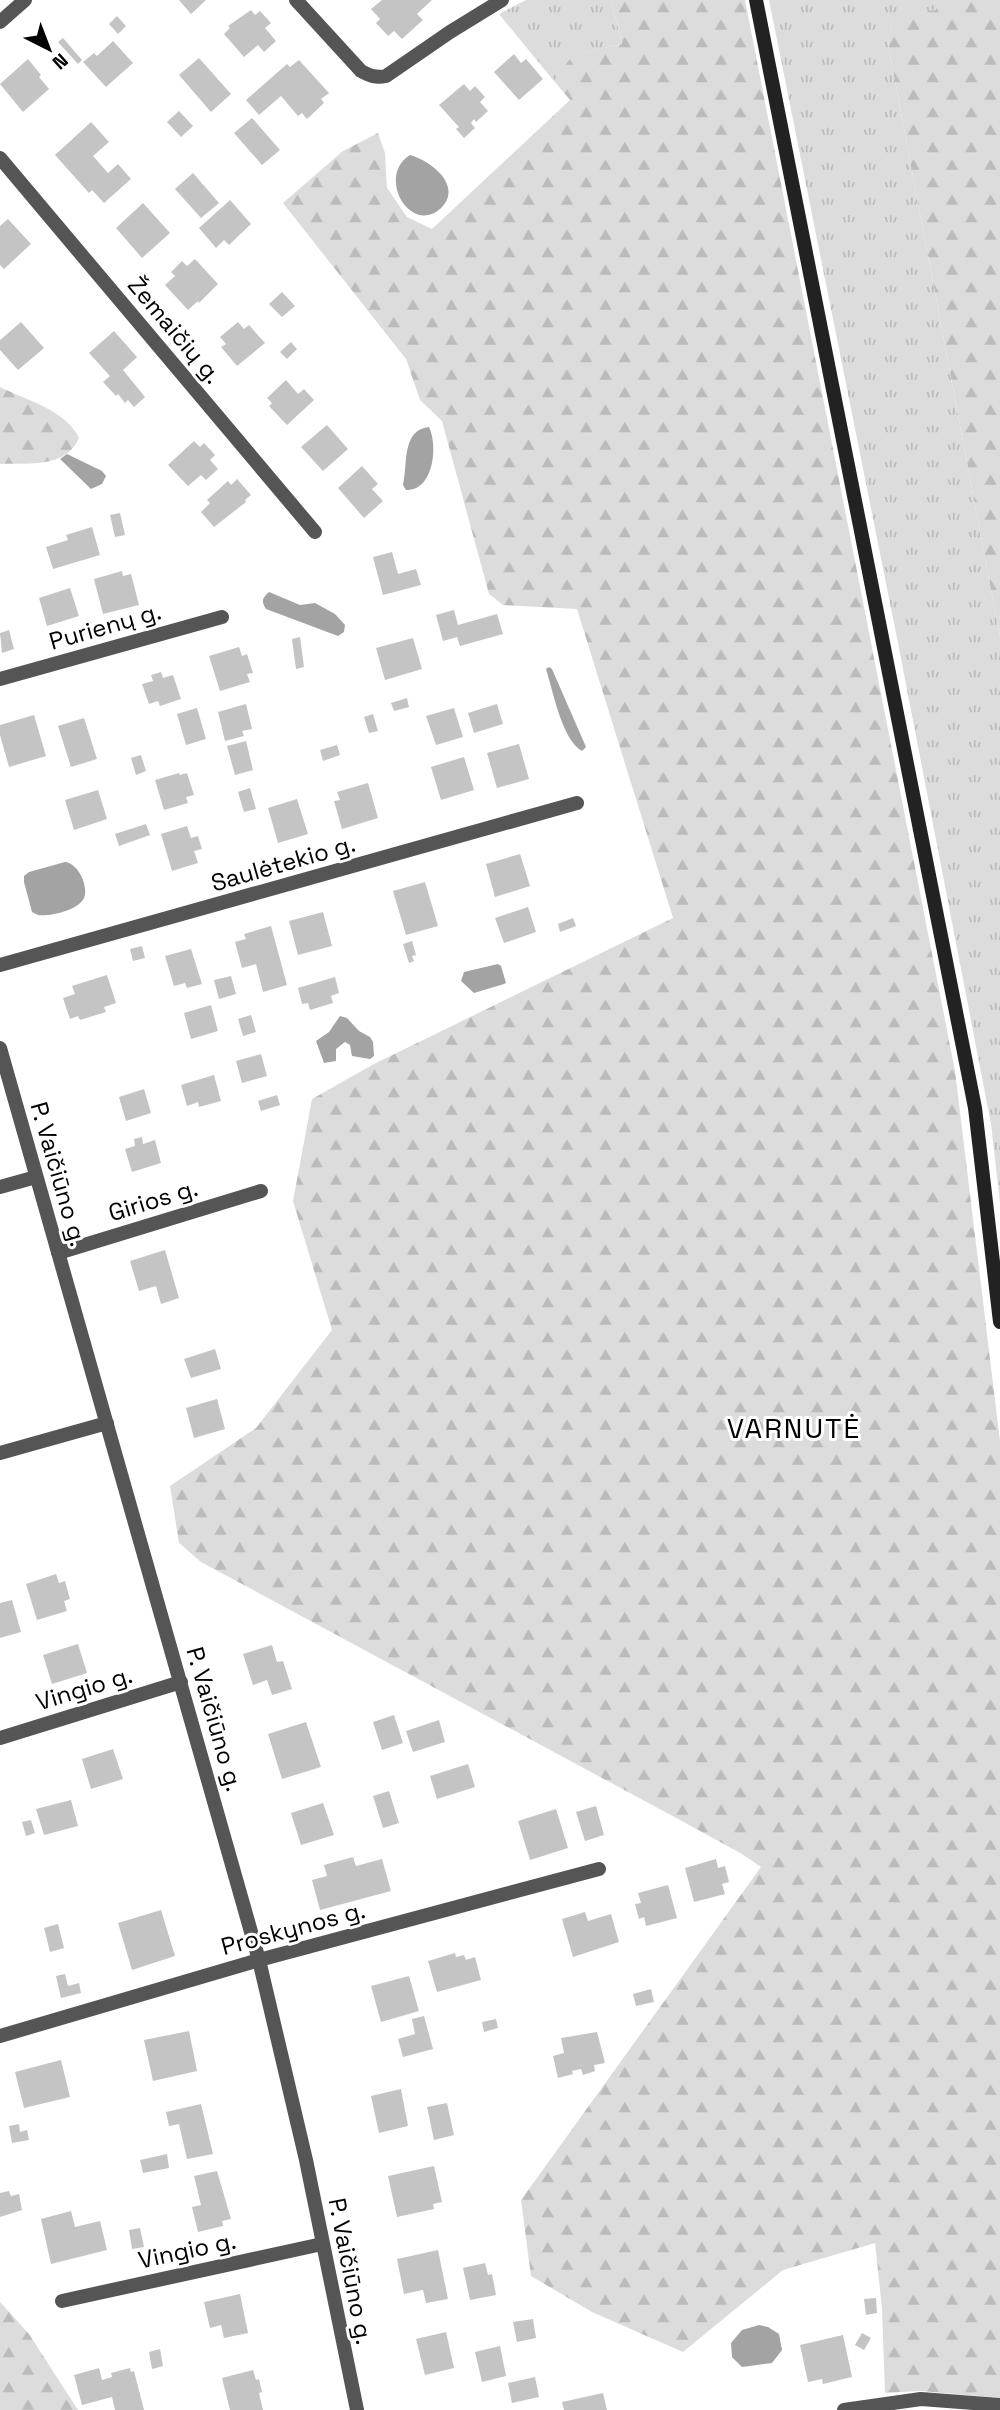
<svg xmlns="http://www.w3.org/2000/svg" width="1000" height="2410" viewBox="0 0 1000 2410" font-family="'Space Grotesk',sans-serif">
	<style>
		.grass { fill: url(#grass-tufts) }
		.forest { fill: url(#forest-firs) }
		.water { fill: #a3a3a3 }
		.building { fill: #c4c4c4 }
		.lines { fill: none; stroke-linecap: round; stroke-linejoin: round }
		.street { stroke: #555; stroke-width: 14 }
		.secondary { stroke: #222; stroke-width: 14 }
		.labels { text-anchor: middle; dominant-baseline: central; stroke-width: 6; stroke-linejoin: round; paint-order: stroke }
		.street-label { font-size: 24px; fill: #000; stroke: #fff }
		.quarter-label { font-size: 28px; letter-spacing: 2px; fill: #000; stroke: #fff }
	</style>
	<defs>
		<pattern id="grass-tufts" width="24" height="20" patternUnits="userSpaceOnUse" patternTransform="scale(1.75)"><rect width="24" height="20" fill="#dcdcdc"/><path d="M3 7l-1-3M5 7V3M7 7l1-3M15 17l-1-3M17 17v-4M19 17l1-3" fill="none" stroke="#bbb"/></pattern>
		<pattern id="forest-firs" width="22" height="20" patternUnits="userSpaceOnUse" patternTransform="scale(1.75)"><rect width="22" height="20" fill="#dcdcdc"/><path d="M5 1l3.5 6h-7zM16 11l3.5 6h-7z" fill="#bbb"/></pattern>
	</defs>
	<rect width="100%" height="100%" fill="#fff"/>
	<path class="grass" d="M526,0H611L622,44L574,55L554,81L499,14Z
		M769,0H934L936,10L893,18L888,44L1000,637V1203L991,1124L898,643Z"/>
	<path class="forest" d="M611,0H745L955,1071L1000,1441V2398L921,2391L885,2393L882,2309L875,2243L783,2270L683,2352L592,2312L531,2276L521,2200L761,1867L742,1854L680,1820L201,1562L179,1543L170,1486L256,1428L332,1330L293,1201L312,1099L374,1064L673,918L577,609L503,605L489,594L442,421L420,400L406,359L283,203L343,151L378,133L385,153L387,188L407,217L432,229L570,100L554,81L573,55L622,44Z
		M934,0H1000V637L888,44L893,17L936,10Z
		M0,387C26,400 66,410 79,438C66,468 29,463 0,464Z
		M0,2302L29,2334L78,2410H0Z"/>
	<path class="water" d="M410,155C432,161 464,187 440,209C410,235 376,176 410,155Z
		M429,427C438,445 434,491 406,490L403,485C408,465 401,430 429,427Z
		M67,454L102,471L106,476L102,484L91,489L60,459Z
		M269,592L300,605L315,603L335,614L345,625L344,632L338,636L266,609C261,601 262,598 269,592Z
		M549,667L552,669L586,747L582,751C562,740 553,691 546,669Z
		M65,862C78,863 89,886 84,898C79,910 49,917 38,915L32,912L24,882V876L29,872Z
		M498,964L501,966L506,983L504,984L474,993L461,981L464,972Z
		M340,1016L347,1018L359,1031L370,1037L373,1042L374,1056L370,1059L352,1056L350,1045L345,1042L336,1049V1061L324,1063L316,1041L329,1032Z
		M759,2325L768,2327L779,2334L782,2350L772,2363L742,2367L732,2357L731,2343L742,2330Z"/>
	<path class="building" d="M179,0H206L191,14Z
		M382,0H432L417,14L423,20L402,39L394,31L388,36L376,23L380,19L371,9Z
		M251,10L255,15L260,11L271,23L265,28L276,41L264,52L258,45L244,57L224,34L230,28L228,26Z
		M117,16L126,26L118,34L109,24Z
		M63,38L82,60L78,64L58,42Z
		M113,41L133,63L106,87L83,62L94,53L97,56Z
		M514,54L521,63L526,59L543,79L519,100L494,72Z
		M199,58L231,94L211,112L179,75Z
		M28,59L41,75L39,77L49,89L23,112L0,84Z
		M299,60L329,93L321,99L324,103L307,119L302,113L298,116L281,96L259,115L246,100L287,64L290,67Z
		M464,84L470,91L475,86L485,97L480,102L488,111L476,122L474,119L471,123L475,128L464,138L456,129L459,127L439,105Z
		M179,111L193,126L181,137L167,122Z
		M252,118L280,150L262,165L234,133Z
		M91,122L109,142L93,156L108,173L118,164L131,179L104,203L92,190L89,193L55,155Z
		M193,173L219,203L201,218L175,189Z
		M230,200L251,224L229,245L224,240L216,248L199,228Z
		M143,203L170,233L142,258L116,228Z
		M8,219L31,244L4,269L0,265V226Z
		M195,259L218,284L199,303L198,301L188,310L165,285L175,276L171,272L182,261L187,266Z
		M282,292L295,306L282,317L269,304Z
		M21,322L44,348L18,370L0,350V340Z
		M238,322L244,329L249,325L265,343L237,366L221,347L226,344L220,337Z
		M114,331L137,357L123,370L145,397L134,407L128,400L125,403L118,394L116,396L103,382L110,376L89,353Z
		M291,342L297,349L287,359L280,352Z
		M286,380L298,394L304,389L314,400L287,425L269,406L272,403L267,398Z
		M327,425L348,449L323,471L301,447Z
		M194,441L200,447L204,443L215,455L210,460L218,469L206,480L201,475L188,486L168,465Z
		M362,466L378,484L372,489L383,501L364,518L338,488Z
		M237,479L251,495L245,500L246,502L214,527L201,512L210,503L207,500L228,481L231,485Z
		M120,513L125,535L115,537L110,515Z
		M92,527L100,555L53,569L46,547L68,540L66,535Z
		M392,552L398,574L416,569L421,585L383,595L373,557Z
		M122,571L123,576L131,574L139,605L103,614L94,579Z
		M70,588L79,616L47,626L39,598Z
		M454,610L458,625L497,614L503,634L460,646L457,637L443,641L436,615Z
		M9,630L14,649L2,653L0,633Z
		M300,637L304,667L296,669L292,639Z
		M413,638L422,669L385,680L376,648Z
		M239,647L242,656L247,654L253,673L247,674L250,682L220,691L209,656Z
		M161,672L163,678L173,675L181,699L160,706L158,701L149,704L142,684L153,681L151,675Z
		M407,698L409,707L394,711L391,703Z
		M246,704L252,729L242,731L244,736L225,741L218,712Z
		M497,704L503,724L474,733L468,713Z
		M197,708L206,739L186,745L177,714Z
		M454,708L463,737L436,745L426,716Z
		M373,714L378,731L369,733L364,717Z
		M34,715L46,756L9,767L0,735V725Z
		M84,718L97,759L71,767L58,726Z
		M246,741L253,770L235,775L227,746Z
		M519,744L529,779L497,788L487,753Z
		M337,745L340,755L323,761L320,750Z
		M141,755L146,771L136,775L131,758Z
		M464,757L474,790L441,800L431,767Z
		M179,773L180,775L187,773L194,795L186,797L188,803L164,810L155,780Z
		M368,783L378,818L342,829L334,801L340,800L337,792Z
		M250,788L256,809L244,812L238,792Z
		M98,790L107,819L74,830L65,800Z
		M297,799L308,834L278,843L268,808Z
		M146,824L150,835L119,846L115,834Z
		M187,826L191,838L198,836L202,849L194,851L198,863L172,871L161,834Z
		M520,854L530,886L495,897L486,864Z
		M425,882L438,926L406,935L393,891Z
		M528,907L536,932L504,943L495,918Z
		M323,912L332,946L298,955L289,921Z
		M573,918L576,926L560,932L558,924Z
		M271,926L287,985L263,992L256,964L242,968L235,942L246,939L244,934Z
		M412,941L416,955L412,956L414,961L409,963L403,944Z
		M142,946L145,958L133,961L130,949Z
		M191,949L202,984L187,988L185,983L174,986L165,956Z
		M107,975L116,1003L104,1007L106,1012L80,1020L78,1016L70,1019L63,998L75,994L72,986Z
		M231,976L236,994L219,999L214,980Z
		M335,977L339,993L331,996L333,1003L310,1010L308,1003L302,1004L298,988Z
		M211,1005L218,1031L191,1039L184,1013Z
		M251,1015L256,1032L243,1036L238,1019Z
		M261,1054L267,1076L242,1083L236,1061Z
		M214,1075L221,1101L199,1107L198,1102L187,1106L181,1085Z
		M144,1089L151,1113L126,1121L119,1097Z
		M277,1095L280,1105L261,1111L258,1101Z
		M142,1137L143,1144L155,1140L161,1163L132,1172L125,1149L135,1146L134,1139Z
		M165,1250L179,1298L161,1304L156,1286L139,1291L130,1261Z
		M215,1349L221,1369L191,1378L184,1359Z
		M217,1399L225,1429L194,1438L186,1408Z
		M56,1574L59,1583L65,1581L70,1599L64,1601L67,1611L37,1620L26,1584Z
		M12,1600L21,1632L0,1638V1603Z
		M78,1644L87,1673L52,1684L43,1655Z
		M272,1645L277,1662L283,1661L292,1689L272,1695L267,1680L253,1685L243,1654Z
		M394,1715L403,1743L382,1750L373,1722Z
		M439,1720L445,1742L413,1752L406,1731Z
		M306,1722L321,1767L282,1779L268,1734Z
		M113,1749L123,1779L91,1789L82,1759Z
		M468,1764L475,1787L437,1799L430,1776Z
		M389,1791L399,1823L383,1828L373,1796Z
		M71,1800L78,1826L44,1835L36,1809Z
		M323,1803L334,1835L301,1845L291,1813Z
		M596,1806L604,1835L585,1841L576,1812Z
		M556,1809L568,1848L530,1860L518,1821Z
		M31,1820L35,1833L26,1836L22,1822Z
		M353,1857L356,1866L382,1859L391,1891L320,1910L312,1880L327,1876L324,1865Z
		M716,1859L718,1868L725,1866L729,1882L722,1884L725,1894L694,1902L685,1868Z
		M668,1885L677,1918L646,1926L644,1917L639,1919L635,1904L641,1903L638,1893Z
		M161,1910L175,1956L132,1970L118,1923Z
		M585,1912L588,1921L611,1914L619,1942L573,1957L562,1919Z
		M58,1924L64,1948L50,1952L44,1928Z
		M455,1953L456,1957L464,1955L466,1960L475,1957L481,1980L437,1992L428,1961Z
		M65,1974L68,1986L79,1983L81,1993L61,1998L56,1976Z
		M409,1976L419,2011L381,2022L371,1986Z
		M651,1989L654,2002L636,2006L633,1994Z
		M424,2016L433,2049L403,2057L398,2039L415,2034L412,2019Z
		M496,2019L498,2028L484,2032L482,2022Z
		M189,2031L197,2071L153,2081L144,2040Z
		M597,2032L605,2063L594,2065L595,2071L583,2075L581,2069L572,2071L573,2074L558,2078L553,2056L564,2053L561,2038Z
		M61,2060L70,2097L24,2108L15,2072Z
		M401,2089L408,2126L379,2133L371,2096Z
		M447,2103L454,2135L434,2140L427,2107Z
		M201,2104L213,2154L187,2159L179,2124L169,2126L166,2112Z
		M19,2124L20,2132L27,2130L29,2140L12,2143L9,2126Z
		M167,2154L169,2168L143,2173L140,2160Z
		M434,2166L442,2202L433,2204L434,2209L397,2217L388,2176Z
		M217,2171L231,2219L222,2221L223,2226L198,2232L192,2207L201,2205L194,2176Z
		M9,2191L11,2196L19,2194L22,2210L0,2217V2193Z
		M71,2211L75,2227L100,2221L107,2250L51,2264L41,2219Z
		M140,2228L144,2247L132,2249L129,2230Z
		M438,2250L448,2299L426,2303L423,2290L404,2294L397,2259Z
		M485,2263L488,2275L492,2274L496,2295L470,2300L463,2268Z
		M240,2294L248,2333L224,2338L221,2325L210,2328L204,2302Z
		M876,2298L877,2313L866,2315L864,2299Z
		M533,2319L536,2338L517,2342L513,2322Z
		M446,2332L454,2368L425,2375L416,2339Z
		M862,2333L871,2338L864,2350L855,2345Z
		M843,2335L852,2377L823,2384L822,2379L808,2382L800,2345Z
		M500,2346L506,2376L482,2382L475,2352Z
		M160,2349L163,2366L152,2369L149,2352Z
		M99,2368L102,2380L112,2377L111,2373L130,2368L131,2372L134,2371L144,2410H115L112,2397L82,2405L74,2375Z
		M253,2370L256,2380L259,2379L262,2392L259,2393L263,2410H230L222,2378Z
		M535,2377L539,2397L512,2403L508,2383Z
		M603,2393L607,2410H564L562,2402Z"/>
	<g class="lines">
		<path class="street" d="M296,0L361,71C370,76 376,78 386,76L450,32L502,0
			M0,22L25,0
			M0,158L315,532
			M0,679L222,617
			M0,965L577,803
			M0,1048L259,1960L306,2160L357,2410
			M0,1187L36,1177
			M58,1253L261,1191
			M0,1453L107,1423
			M0,1738L181,1682
			M0,2036L259,1960L599,1869
			M62,2301L322,2244
			M844,2410L921,2399L1000,2405"/>
		<path class="secondary" d="M756,0L975,1108L1000,1322"/>
	</g>
	<g class="labels">
		<g class="street-label">
			<text transform="translate(175 330) rotate(50)">Žemaičių g.</text>
			<text transform="translate(105 626) rotate(-16)">Purienų g.</text>
			<text transform="translate(283 863) rotate(-16)">Saulėtekio g.</text>
			<text transform="translate(59 1174) rotate(74)">P. Vaičiūno g.</text>
			<text transform="translate(153 1200) rotate(-17)">Girios g.</text>
			<text transform="translate(84 1688) rotate(-17)">Vingio g.</text>
			<text transform="translate(215 1719) rotate(74)">P. Vaičiūno g.</text>
			<text transform="translate(293 1928) rotate(-15)">Proskynos g.</text>
			<text transform="translate(187 2250) rotate(-12)">Vingio g.</text>
			<text transform="translate(351 2271) rotate(79)">P. Vaičiūno g.</text>
		</g>
		<g class="quarter-label">
			<text x="794" y="1428">VARNUTĖ</text>
		</g>
	</g>
	<g transform="translate(49 49) rotate(138)" stroke="#ffffff" stroke-width="5" paint-order="stroke">
	<path d="M0-5L12 26L0 18L-12 26Z" fill="#000000"/>
	<text y="-10" font-size="19" font-weight="bold" text-anchor="middle" fill="#000000">N</text>
	</g>
</svg>
